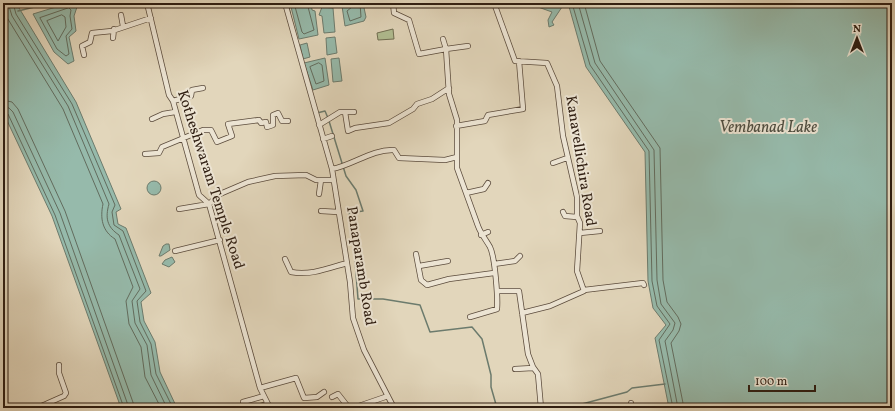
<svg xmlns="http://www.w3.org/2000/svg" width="895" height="411" viewBox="0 0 895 411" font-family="Vollkorn,serif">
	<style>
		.green { fill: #b1be92; stroke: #706e52 }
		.water { fill: #96baab; stroke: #6c7b6d }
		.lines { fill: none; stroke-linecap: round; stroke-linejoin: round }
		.shore { stroke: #626c5e; stroke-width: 1 }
		.stream { stroke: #6c7b6d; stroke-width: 1.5 }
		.street-casing { stroke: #5b4b3c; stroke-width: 6 }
		.street { stroke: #ece4d3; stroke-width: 4.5 }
		.labels { text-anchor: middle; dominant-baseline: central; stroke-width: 4; stroke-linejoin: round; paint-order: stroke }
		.street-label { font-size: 15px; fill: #2e1d11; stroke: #ece4d3 }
		.water-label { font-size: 16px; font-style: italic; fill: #4d4c3f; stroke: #ece4d3 }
	</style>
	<rect width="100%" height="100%" fill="#e2d6bb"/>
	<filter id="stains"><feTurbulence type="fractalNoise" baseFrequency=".005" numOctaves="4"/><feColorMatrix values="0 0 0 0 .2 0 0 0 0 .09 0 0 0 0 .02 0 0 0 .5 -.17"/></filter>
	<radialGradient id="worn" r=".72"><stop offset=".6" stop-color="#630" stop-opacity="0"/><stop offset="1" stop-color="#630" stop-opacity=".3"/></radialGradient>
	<path class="green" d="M393,29L394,39L378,40L377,33Z"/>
	<path class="water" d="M3,3H16L76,102L121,209L116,212L118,224L126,228L151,293L141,302L144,321L155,342L160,372L177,408H121L52,216L3,112Z
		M69,3L77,7L74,16L76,31L69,37L74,61L68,64L54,52L33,14Z
		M290,3H311L312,10L315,11L318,35L299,39Z
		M363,3L366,17L364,21L345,26L342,6Z
		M537,3H561L562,7L552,22L554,25L549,27L548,20L552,12L538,7Z
		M568,3H892V408H669L655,338L666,325L653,308L648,281L645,152L586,67Z
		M322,7L333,8L335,32L324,33L322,16L319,15Z
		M335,37L337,53L327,55L326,38Z
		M307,43L310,57L303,59L300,45Z
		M325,58L329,85L313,90L304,63Z
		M339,58L342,81L333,82L331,59Z
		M147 188a7 7 0 1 1 14 0a7 7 0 1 1-14 0Z
		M166,244H169L170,250L161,256H159L163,246Z
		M172,257L175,262L169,267L162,264L165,260Z"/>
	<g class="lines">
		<path class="shore" d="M8,3L12,16L68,106L109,204C105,218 107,227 119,235L140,289L132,301L135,323L147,345L151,375L167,408
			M13,3L16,14L72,104L115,205L112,212L114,225L123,231L146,291L137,301L140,322L151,344L156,374L173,408
			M294,3L302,32L304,34L314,30L307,3
			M353,3L352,7L347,11L350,21L361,17L360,3
			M572,3L590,65L649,151L652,281L657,306L670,324L659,340L673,408
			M578,3L595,63L654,150L657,280L661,304L675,323L673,330L665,341L678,408
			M584,3L600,61L660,148L663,280L667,302L678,317L681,324L679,331L671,343L684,408
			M69,8L71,10L70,16L72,29L66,36L69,54L66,56L57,49L40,18Z
			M3,11L63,109L103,204C100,218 102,231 115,239L133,287L126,301L129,324L141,347L145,377L161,408
			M62,15L65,17L66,27L58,41L47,21Z
			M319,63L322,65L324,81L316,84L310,67Z
			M3,100L12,102L18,109L65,211L135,408
			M3,106L9,108L13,112L60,213L129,408
			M3,112L8,114L55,215L124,408"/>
		<path class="stream" d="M288,3L290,13
			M18,11L51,3
			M317,113L325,111L328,118
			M329,121L346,176L356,190L363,211L349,213L354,248L358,299H383L420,305L430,332L472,327L482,339L491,375V387L497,408
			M567,408L627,392L632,388L665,384"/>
		<g class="street-casing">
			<path id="street" d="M147,3L169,95L173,101L199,195L209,204L260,388L270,408
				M285,3L332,169L350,282L353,318L364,350L394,408
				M494,3L515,61L547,63L557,86L563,136L577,197V216L580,223L577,271L584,291L550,306L522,313
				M121,15L123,26
				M113,38L114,29
				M443,39L446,49L468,46
				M84,55L82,46L90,42L92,33L112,31L151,18
				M173,101L191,96L192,90L203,88
				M345,112L348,131L355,128L389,123L413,109L417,104L432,99L449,88
				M152,119L163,114L175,112
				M319,125L340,112H354
				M456,126L485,121L488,115L523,109L519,61
				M323,139L332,136
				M145,154L159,153L162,147L203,130H211L217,142L232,136L228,124L259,120L261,123L266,122L267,127L273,125V115L278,113L282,121H288
				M457,157V168L478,226C481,234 486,240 490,247C495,257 498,298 497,309L470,317
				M553,163L567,158
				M332,169C353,165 372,149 394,150L399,158L445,160L457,157V120L449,94L446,49L419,54L409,20L394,13L393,3
				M466,193L484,189L488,183
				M319,194L321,180
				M179,209L209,204L220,194L248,182L275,176L306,175L316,180H333
				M321,211L338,212
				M563,212L565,216L577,217
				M580,233L600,231
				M481,235L488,232
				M175,251L220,240
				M416,254L421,280L427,285L449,279L494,273
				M285,259L291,272C310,276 329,268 347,263
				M494,264L515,261L520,256
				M419,266L448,261
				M584,290L643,283L644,285
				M497,291H519L528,354L533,367L538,374L541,408
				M515,369L533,368
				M260,388L296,378L304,398L317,397L324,392
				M332,397L338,394L349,408
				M243,402L264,396
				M37,408L64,396L66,393L59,373V365
				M252,408L268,404
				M353,408L388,396
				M630,408L631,403"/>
		</g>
		<use href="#street" class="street"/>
	</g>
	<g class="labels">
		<g class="street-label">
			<text transform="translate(580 161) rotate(81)">Kanavellichira Road</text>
			<text transform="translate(210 180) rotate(72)">Kotheshwaram Temple Road</text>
			<text transform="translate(360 266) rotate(81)">Panaparamb Road</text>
		</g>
		<g class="water-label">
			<text x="768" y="128">Vembanad Lake</text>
		</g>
	</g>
	<rect width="895" height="411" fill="none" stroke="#e2d6bb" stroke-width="16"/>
	<rect x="4" y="4" width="887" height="403" fill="none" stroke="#2e1d11" stroke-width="2"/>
	<rect x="8" y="8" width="879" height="395" fill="none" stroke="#2e1d11"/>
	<g transform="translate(857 38)" stroke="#ece4d3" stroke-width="3" paint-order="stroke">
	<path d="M0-3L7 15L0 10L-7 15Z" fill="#2e1d11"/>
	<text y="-6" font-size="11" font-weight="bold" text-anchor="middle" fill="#2e1d11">N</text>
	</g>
	<path d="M749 385v6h66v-6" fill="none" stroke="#2e1d11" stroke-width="2"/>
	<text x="755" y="385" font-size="12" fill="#2e1d11" stroke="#ece4d3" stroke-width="3" paint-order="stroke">100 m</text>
	<rect width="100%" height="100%" filter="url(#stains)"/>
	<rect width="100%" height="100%" fill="url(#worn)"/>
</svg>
